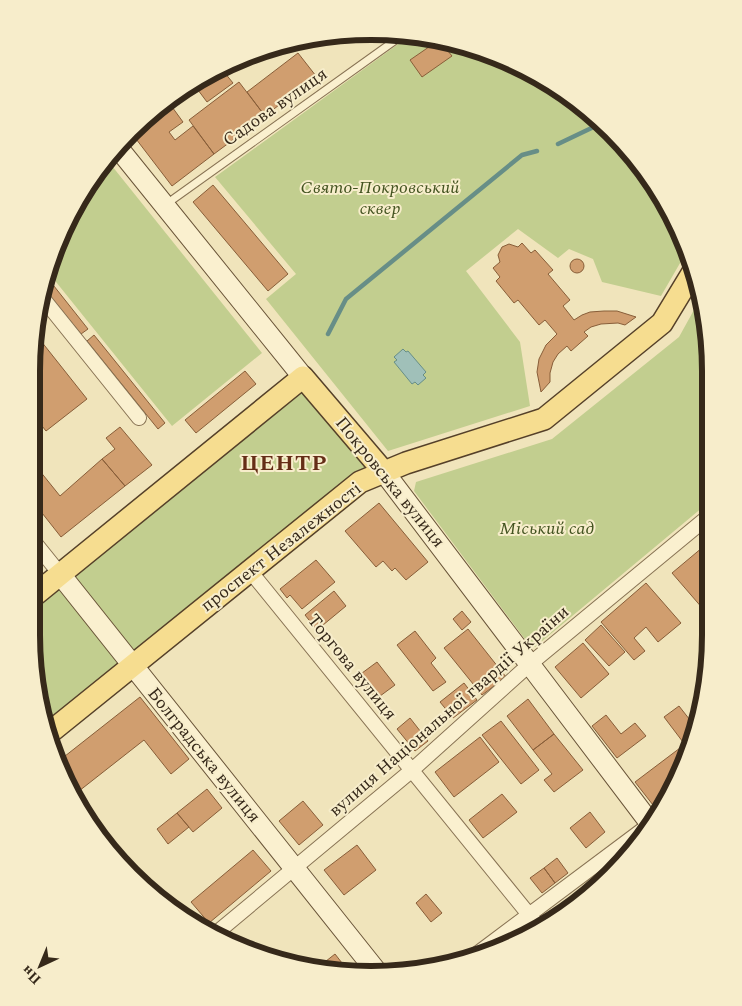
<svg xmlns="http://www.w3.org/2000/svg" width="742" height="1006" viewBox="0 0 742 1006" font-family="Spectral,serif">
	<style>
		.green { fill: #c2ce8f }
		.water { fill: #a0c0b9; stroke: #678e87 }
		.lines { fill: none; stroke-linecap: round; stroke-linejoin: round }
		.stream { stroke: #678e87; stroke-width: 4.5 }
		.building { fill: #d09e6f; stroke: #885e39 }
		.lane-casing { stroke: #887354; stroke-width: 9 }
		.street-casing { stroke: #887354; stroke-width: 16 }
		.secondary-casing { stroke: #695438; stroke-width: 22 }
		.primary-casing { stroke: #554029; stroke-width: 24 }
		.lane { stroke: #faf0cf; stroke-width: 7 }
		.street { stroke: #faf0cf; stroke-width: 14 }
		.secondary { stroke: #faf0cf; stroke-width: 20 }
		.primary { stroke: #f6dd90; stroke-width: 21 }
		.labels { text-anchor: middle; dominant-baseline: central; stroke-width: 4; stroke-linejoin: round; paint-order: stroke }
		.street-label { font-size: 18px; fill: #36291a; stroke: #f7edcb }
		.park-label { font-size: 18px; font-style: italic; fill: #435320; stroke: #f7edcb }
		.district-label { font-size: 22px; font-weight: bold; letter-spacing: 1px; fill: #652d17; stroke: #f7edcb }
		.rim { fill: none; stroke: #36291a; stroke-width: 6 }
	</style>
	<rect width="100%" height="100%" fill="#f0e4bb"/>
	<path class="green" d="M412,34L480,49L541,77L595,115L640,164L685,241L687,251L661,296L602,282L593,259L569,249L558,258L518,229L466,271L520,342L530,406L388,451L266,299L296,274L215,177Z
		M108,161L262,353L172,426L48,272L88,182Z
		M700,299L708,326L709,502L535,647L530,646L414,491L416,482L552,439L679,337Z
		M302,392L366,467L355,473L43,724L31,635V612Z"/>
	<path class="water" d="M403,349L406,352L408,351L426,372L423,375L426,378L418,385L415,382L412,384L394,362L397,360L394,357Z"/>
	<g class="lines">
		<path class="stream" d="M558,144L602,123
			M328,334L346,299L522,155L537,151"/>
	</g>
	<path class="building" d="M439,40L452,56L422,77L410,60Z
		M298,53L316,76L265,116L247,92Z
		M220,67L233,83L207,102L195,86Z
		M239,82L265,116L214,154L189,120Z
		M167,100L183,122L169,132L175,140L193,126L214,154L172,186L133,135Z
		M213,185L288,274L268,291L193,202Z
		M522,243L531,253L535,250L553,270L548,274L570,300L563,306L574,320L582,315L590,312L604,311H617L636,317L625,325L618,323L601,324L591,327L584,332L588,336L571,351L567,346L558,354L553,362L550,373V382L541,392L537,372L539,359L546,345L557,334L545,320L539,325L518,300L514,303L496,281L500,277L493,268L500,262L498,255L502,247L509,244L518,247Z
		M570 266a7 7 0 1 1 14 0a7 7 0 1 1-14 0Z
		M46,276L88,329L81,334L42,286Z
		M94,335L165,423L158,429L87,341Z
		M37,336L87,399L46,431L31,412V371L36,337Z
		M245,371L256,384L196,433L185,420Z
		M120,427L152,465L125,486L102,459L115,449L106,438Z
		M102,459L125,486L61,537L31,499V460L60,496Z
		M379,503L428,562L406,580L395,568L392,571L383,561L376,567L345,531Z
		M709,542L710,617L672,573Z
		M316,560L335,582L302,609L290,595L287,598L280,589Z
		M646,583L681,623L658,642L646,627L634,638L645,651L634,660L601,622Z
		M334,591L346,606L317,630L305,615Z
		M462,611L471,622L462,630L453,619Z
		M601,625L625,652L609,666L585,640Z
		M468,629L506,677L482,695L444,648Z
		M415,631L436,658L431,663L446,682L433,691L397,645Z
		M583,643L609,674L581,698L555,667Z
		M377,662L395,685L376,699L358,676Z
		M464,683L477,700L453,718L440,702Z
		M140,697L189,759L171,774L144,740L79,791L88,803L81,808L60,760Z
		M528,699L554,734L533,750L507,716Z
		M679,706L697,729L689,750L664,717Z
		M606,715L621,734L635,723L646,736L617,758L592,726Z
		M410,718L428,741L415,751L397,729Z
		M501,721L539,770L521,784L482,735Z
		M554,734L583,770L554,792L544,780L552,774L533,750Z
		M480,737L499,762L454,797L435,772Z
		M684,745L688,751L676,786L673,790L653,805L635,782Z
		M207,789L222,808L193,832L177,813Z
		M502,794L517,812L483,838L469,820Z
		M303,801L323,825L299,845L279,821Z
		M590,812L605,832L586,848L570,828Z
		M177,813L189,827L168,844L157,829Z
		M357,845L376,870L344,895L324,870Z
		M253,850L271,871L209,923L191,902Z
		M557,858L568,873L555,883L544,868Z
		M544,868L555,883L542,893L530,878Z
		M426,894L442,913L431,922L416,903Z
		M335,954L349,972H326L316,969Z"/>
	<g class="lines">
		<g class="lane-casing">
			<path id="lane" d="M165,205L404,34"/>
		</g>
		<g class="street-casing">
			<path id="street" d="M41,296L139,418
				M31,538L60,574
				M250,571L539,927
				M214,935L411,771L530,664L709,516
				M474,956L649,825"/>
		</g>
		<g class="secondary-casing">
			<path id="secondary" d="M119,149L303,377
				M384,472L650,823
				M60,574L377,972"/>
		</g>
		<g class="primary-casing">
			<path id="primary" d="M31,598L303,377L384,472
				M48,734L360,482L406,463L544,419L662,323L693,272"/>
		</g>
		<use href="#lane" class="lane"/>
		<use href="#street" class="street"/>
		<use href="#secondary" class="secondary"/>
		<use href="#primary" class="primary"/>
	</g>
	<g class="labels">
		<g class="street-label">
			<text transform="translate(275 107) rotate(-35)">Садова вулиця</text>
			<text transform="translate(390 482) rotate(51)">Покровська вулиця</text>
			<text transform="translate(281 547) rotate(-38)">проспект Незалежності</text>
			<text transform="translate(352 667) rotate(51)">Торгова вулиця</text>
			<text transform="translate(449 711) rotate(-41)">вулиця Національної гвардії України</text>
			<text transform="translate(204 755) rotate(51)">Болградська вулиця</text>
		</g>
		<g class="park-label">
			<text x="380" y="187">Свято-Покровський<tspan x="380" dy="21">сквер</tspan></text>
			<text x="547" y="528">Міський сад</text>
		</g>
		<g class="district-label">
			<text x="284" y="463">ЦЕНТР</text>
		</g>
	</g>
	<path d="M0 0H742V1006H0ZM371 40H371A331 331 0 0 1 702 371V635A331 331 0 0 1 371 966H371A331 331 0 0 1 40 635V371A331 331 0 0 1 371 40Z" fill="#f7edcb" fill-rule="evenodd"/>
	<path class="rim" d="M371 40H371A331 331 0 0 1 702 371V635A331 331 0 0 1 371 966H371A331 331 0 0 1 40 635V371A331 331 0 0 1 371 40Z"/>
	<g transform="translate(40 966) rotate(224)" stroke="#f7edcb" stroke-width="4" paint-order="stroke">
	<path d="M0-4L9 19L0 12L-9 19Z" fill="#36291a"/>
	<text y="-8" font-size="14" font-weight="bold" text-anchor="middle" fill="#36291a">Пн</text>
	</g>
</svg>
